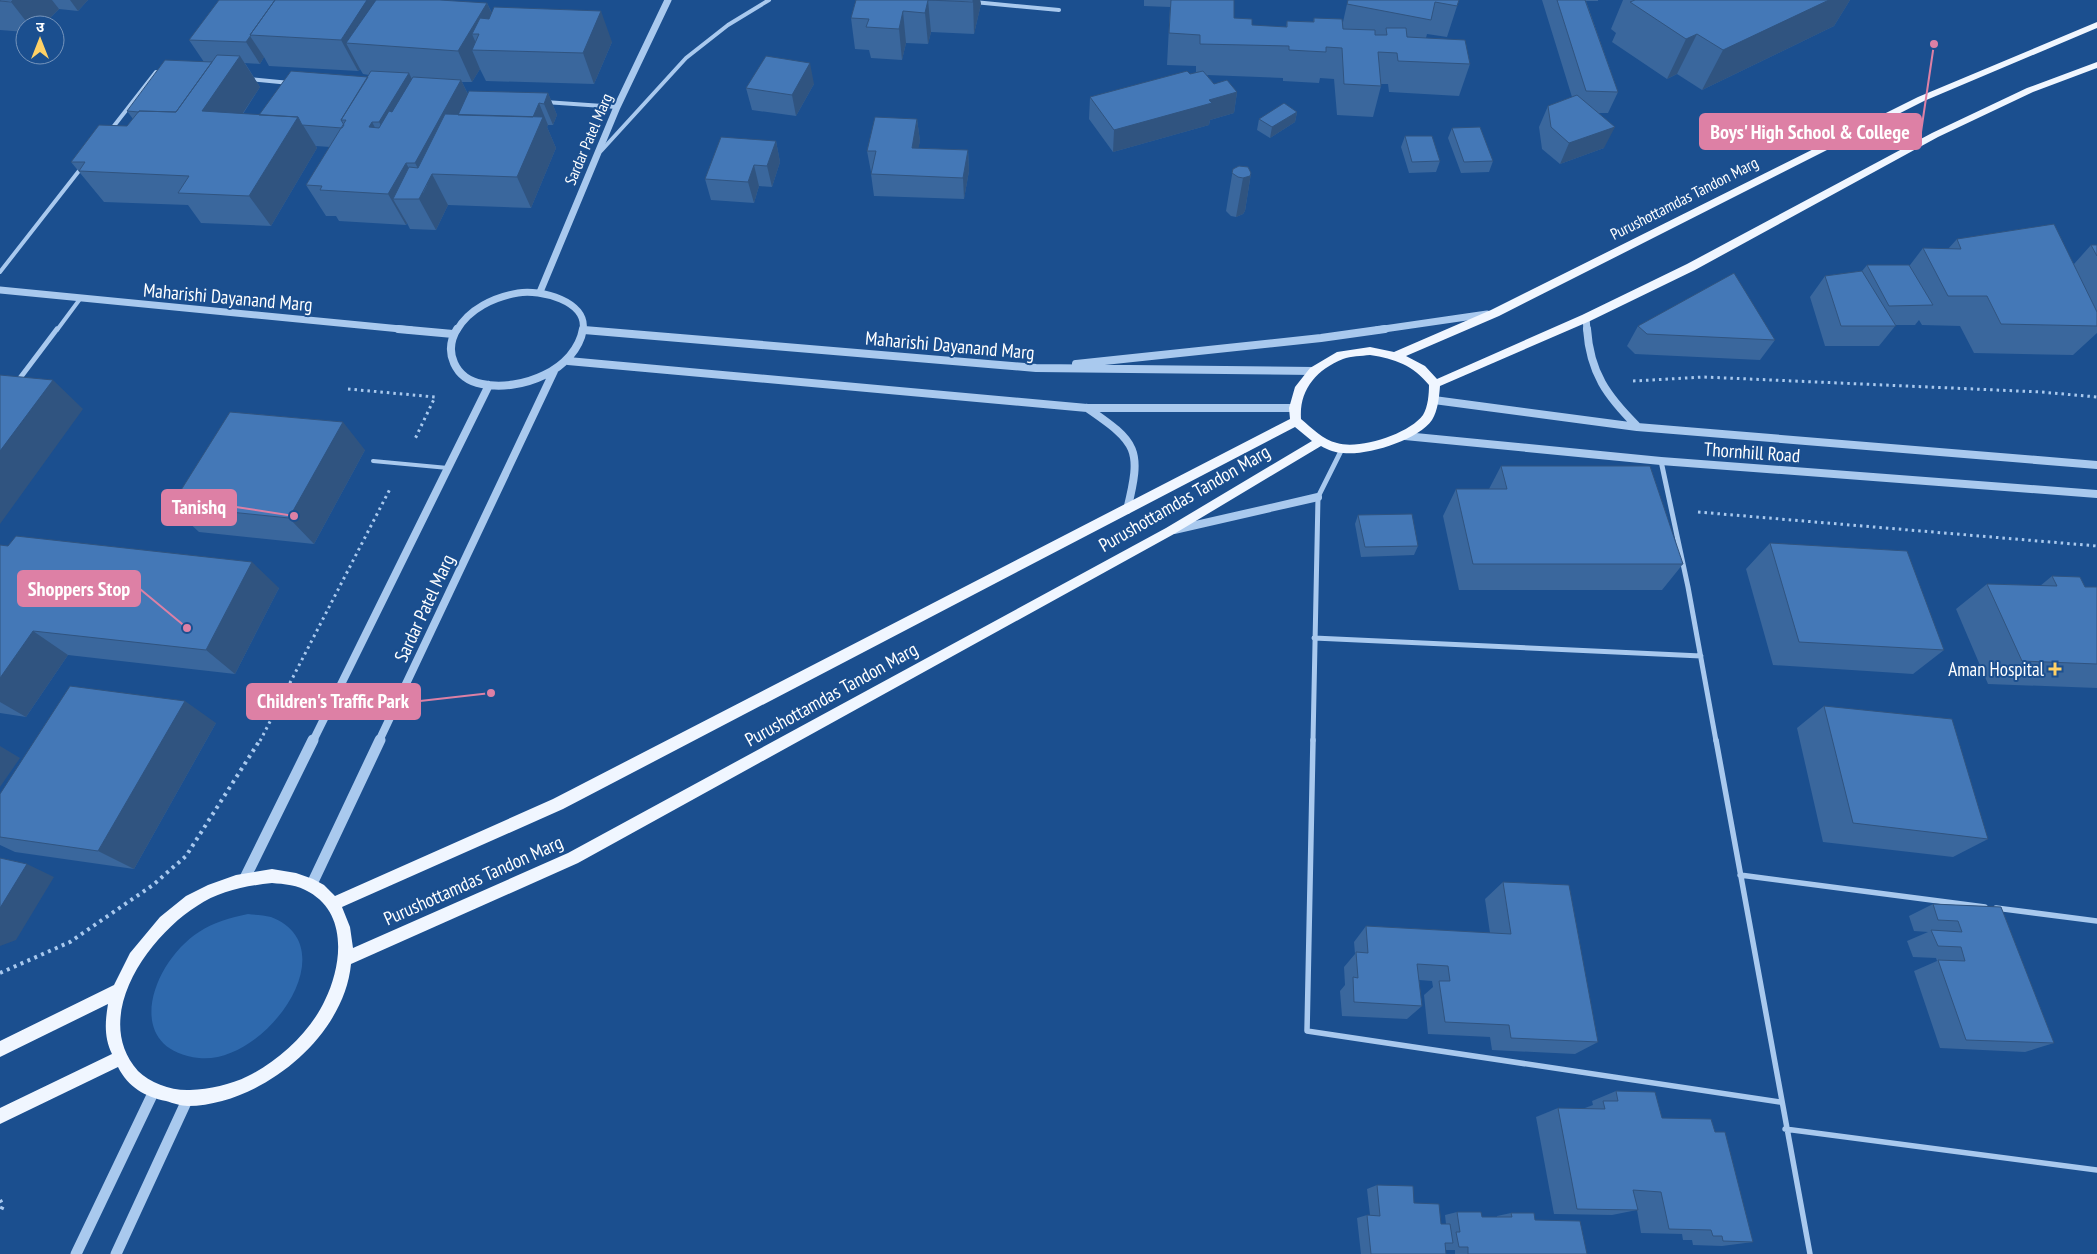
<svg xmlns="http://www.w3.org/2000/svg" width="2097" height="1254" viewBox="0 0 2097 1254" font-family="'PT Sans Narrow','Noto Sans Devanagari',sans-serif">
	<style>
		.green { fill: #2e69ad }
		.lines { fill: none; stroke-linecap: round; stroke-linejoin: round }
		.path-far1 { stroke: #a9c9ee; stroke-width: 3; stroke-dasharray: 2.5 4; stroke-linecap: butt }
		.path { stroke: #a9c9ee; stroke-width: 4; stroke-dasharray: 3 4.5; stroke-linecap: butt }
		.service { stroke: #a9c9ee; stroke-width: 4 }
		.minor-far2 { stroke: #a9c9ee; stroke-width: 4 }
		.minor-far1 { stroke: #a9c9ee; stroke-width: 5 }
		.minor { stroke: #a9c9ee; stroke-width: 5.5 }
		.tertiary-far2 { stroke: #a9c9ee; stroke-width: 7 }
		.tertiary-far1 { stroke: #a9c9ee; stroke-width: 8 }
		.tertiary { stroke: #a9c9ee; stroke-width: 11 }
		.primary { fill: #f0f6ff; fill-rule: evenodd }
		.wall { fill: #3a679d; fill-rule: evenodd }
		.shaded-wall { fill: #305480 }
		.building { fill: #4478b7; stroke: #305480 }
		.poi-dot { fill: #ffd166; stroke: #1b4f8f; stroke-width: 2 }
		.labels { text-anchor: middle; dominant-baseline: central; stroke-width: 4; stroke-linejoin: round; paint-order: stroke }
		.far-street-label { font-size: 16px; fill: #fff; stroke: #1b4f8f }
		.street-label { font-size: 19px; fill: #fff; stroke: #1b4f8f }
		.poi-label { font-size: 19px; fill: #fff; stroke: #1b4f8f; text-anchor: end }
		.leader { fill: none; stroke: #dd80a5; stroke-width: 2 }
		.callout-dot { fill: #dd80a5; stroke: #1b4f8f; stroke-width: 2 }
		.callout { fill: #dd80a5; stroke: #dd80a5; stroke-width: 2 }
		.callout-label { font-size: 20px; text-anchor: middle; font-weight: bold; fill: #fff }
	</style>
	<rect width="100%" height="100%" fill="#1b4f8f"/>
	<path class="green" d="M248,914C255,915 264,915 271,917C349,947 265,1065 199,1058C121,1049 152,962 199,932C214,922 230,918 248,914Z"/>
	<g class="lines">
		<path class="path-far1" d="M1633,381L1704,377L2041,392L2097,397
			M348,389L435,397L415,439
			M1698,512L2097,546
			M260,741L391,487"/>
		<path class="path" d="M0,973L70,942L153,885L186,856L260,740
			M0,1200L3,1206L0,1212"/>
		<path class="service" d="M373,461L448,468"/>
		<path class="minor-far2" d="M974,2L1059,10
			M249,79L290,83
			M545,102L617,107
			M110,131L156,72L160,73
			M601,151L686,58L728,25L769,0
			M0,272L82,167
			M57,330L80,299"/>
		<path class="minor-far1" d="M17,382L57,329
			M1661,461L1688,587L1716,741
			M1314,638L1701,656
			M1313,741L1318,497L1342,449"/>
		<path class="minor" d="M1313,740L1307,1031L1780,1102
			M1716,740L1810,1254
			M1740,875L1985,907
			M1996,908L2097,921
			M1785,1129L2097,1170"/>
		<path class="tertiary-far2" d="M0,290L411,330
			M540,292L617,107L668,0
			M1586,318L1587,330
			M457,330C469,309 494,297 518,293C540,289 588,301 583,330
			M1377,330L1487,314"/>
		<path class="tertiary-far1" d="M398,329L453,334
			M457,329C443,352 455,379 482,384C521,392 576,370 583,329
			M1587,329C1590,373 1607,396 1637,426
			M584,330L1036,368L1314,371
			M568,361L1087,408H1295
			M1076,364L1321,338L1385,329
			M1434,400L1637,427L2097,465
			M1087,408C1138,443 1142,449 1127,510
			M1405,436L1661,461L2097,494
			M1174,530L1318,497
			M313,741L489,385
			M379,741L554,371"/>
		<path class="tertiary" d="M245,878L313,740
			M311,886L380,740
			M76,1254L154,1091
			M116,1254L188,1098"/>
		<path class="primary" d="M2097,22V28L1924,101L1499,316L1406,356L1425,366L1437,379L1582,315L1687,264L1932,133L2027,88L2097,62V68L2033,92L1938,137L1695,270L1590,321L1440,386C1439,398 1438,410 1432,420C1418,440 1367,456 1343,453C1336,453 1328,450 1321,446L1174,534L578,863L351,964C344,1038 260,1105 188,1106C181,1106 173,1103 166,1101C145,1097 128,1087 118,1067L0,1124V1108L112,1054C104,1037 105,1022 108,1004L0,1057V1041L114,985L130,953L160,917L186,896L208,885L236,875L272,869L296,873L313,879L324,885L335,896L553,799L1290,419L1289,408L1295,387L1310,368L1337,352L1370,347L1394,352L1491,310L1918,97ZM1370,355C1395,359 1413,365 1429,385C1429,394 1428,407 1423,415C1409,434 1359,450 1337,443C1323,440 1312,428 1301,419C1299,390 1316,370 1343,359C1351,356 1361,356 1370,355ZM1295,427L1312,441L1166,528L568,853L353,948L350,927L342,907L563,809ZM272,883C284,884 298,885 309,892C348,914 342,965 325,1000C311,1031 279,1061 248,1076C230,1085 210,1089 190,1090C172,1091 150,1083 138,1071C90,1017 149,936 197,906C219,891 245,886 272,883Z"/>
	</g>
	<path class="wall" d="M0,0H88L78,11L59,9L43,25H25V32L0,30Z
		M856,0H980L981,4L974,34L931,32L928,44L906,43L902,60L871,58L869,50L855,49L851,18Z
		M1144,0H1234V18L1252,25L1286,27L1287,21L1313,22L1314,18L1343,22L1347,4L1459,0L1447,37L1427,34L1426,38L1470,64L1459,96L1389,92L1388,84H1381V86L1373,117L1337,115L1334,79L1320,78L1319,83L1283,81V78L1207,75L1214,84L1237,92L1234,113L1210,120L1209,125L1113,152L1089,119L1090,97L1196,73V66L1167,65L1170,7L1144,6Z
		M1542,0H1598V1H1586L1618,92L1608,113H1599L1604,148L1560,164L1542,149L1539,127L1548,106L1572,97Z
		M1623,0H1850L1834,26L1702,90L1677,74L1667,79L1612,42L1616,33L1611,29Z
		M487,3L492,13L612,42L594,84L486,81L480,69L472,82H462L468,94L548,93L557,115L553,125H548L547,127L556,148L531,208L448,205L436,230L410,229L407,223L406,225L339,221L336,216H326L306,185L330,147L316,146L317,148L271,226L201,223L188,205L104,202L71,162L127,126L133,119L127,111L204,62L189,40ZM264,57L269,66L358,71L360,69L363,74L369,75L368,77L259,115L243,114L260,87L245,63L260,64Z
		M814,84L796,116L752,110L746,88Z
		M1297,112L1295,122L1270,138L1257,130L1259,119Z
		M917,119L920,141L918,148L968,150L969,171L964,199L874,196L871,174V172L867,151Z
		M1452,128L1493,161L1489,172L1461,173L1448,138Z
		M1405,136L1440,161L1436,172L1409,173L1401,147Z
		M776,141L780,162L772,187L759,186L754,203L711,200L705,179Z
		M1233,169L1251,173L1245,211L1243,214L1236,217L1231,216L1226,211Z
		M1957,239L2074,264L2091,245H2097V333L2073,355L1974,353L1960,326L1922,325L1919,320L1915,325H1896L1879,346H1825L1810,297L1825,276L1862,271L1867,265H1910L1923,248L1948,249Z
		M1638,326L1775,340L1760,360L1635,354L1627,346Z
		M365,450L314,544L199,532L171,506Z
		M1501,466L1683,564L1662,590H1459L1443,516L1456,489H1489Z
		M1358,515L1418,546L1414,555L1361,557L1355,524Z
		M1770,543L1944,650L1913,674L1773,665L1746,569Z
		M0,545L279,588L235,674L68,655L26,717L0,713Z
		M2052,576L2085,587H2097V688L1988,684L1956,609L1987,584L2040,586Z
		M1824,706L1988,839L1953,857L1823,842L1797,728Z
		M216,723L134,869L15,852L0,845V794Z
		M1503,882L1598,1042L1575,1054L1492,1050L1490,1037L1428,1034L1424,995L1433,987L1432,981L1419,980L1422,1006L1407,1019L1342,1016L1340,991L1345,985L1344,967L1355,954L1354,942L1366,926L1490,933L1485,899Z
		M1933,904L2001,907L2054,1043L2025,1052L1940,1048L1914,971L1937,961L1936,958L1913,957L1907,941L1928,932L1914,931L1909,916Z
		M1616,1091L1662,1118L1715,1132L1753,1242L1722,1246L1693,1245L1692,1240H1683L1682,1234L1641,1233L1637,1210L1612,1215L1554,1214L1536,1117L1558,1108H1585L1593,1105L1592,1101Z
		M1377,1185L1414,1203L1441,1224H1446L1445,1215L1457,1212L1482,1217H1497V1216L1511,1213L1535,1220L1587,1254H1455V1250H1446L1445,1245L1446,1254H1361L1357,1218L1367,1215H1370L1367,1189Z"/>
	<path class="shaded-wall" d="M13,0H52L59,9L43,25H29L11,2Z
		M70,0H88L78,11Z
		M367,0H376L346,43L360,69L358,71L341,40Z
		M928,0L931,32L928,44L925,13Z
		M973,0H980L981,4L974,34Z
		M1816,0H1850L1834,26L1702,90L1723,50Z
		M487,3L501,34H472L479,50H472L480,69L472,82L458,51Z
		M601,11L612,42L594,84L583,53Z
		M903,11L906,43L902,60L899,29Z
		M1697,34L1677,74L1667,79L1686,39Z
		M250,36L264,57L260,64L246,42Z
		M240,56L260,87L224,142L177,113Z
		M810,63L814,84L796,116L792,95Z
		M409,73L424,104L396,153L379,122Z
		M461,80L476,111L432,174L448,205L436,230L419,199H393L407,223L406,225L388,194L406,163L423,193L427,185L415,163Z
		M1237,92L1234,113L1210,120L1209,125L1113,152L1114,130L1209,100Z
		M548,93L557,115L553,125L544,104Z
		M388,99L372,122L389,153L347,121Z
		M539,103L548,125L547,127L556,148L531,208L517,177L531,122Z
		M1297,112L1295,122L1270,138L1272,127Z
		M298,117L317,148L271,226L249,196Z
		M917,119L920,141L914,169L912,148Z
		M1615,127L1604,148L1560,164L1569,143Z
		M776,141L780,162L772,187L767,166Z
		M968,150L969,171L964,199L963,178Z
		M754,165L759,186L754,203L748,182Z
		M1251,173L1245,211L1243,214L1236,217L1243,178Z
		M53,380L83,409L0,524V451Z
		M343,422L365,450L314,544L289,518Z
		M252,562L279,588L235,674L206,650Z
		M33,631L68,655L26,717L0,702V678Z
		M185,701L216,723L134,869L98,851Z
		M0,746L20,758L0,787Z
		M27,864L54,877L16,940L0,946V908Z"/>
	<path class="building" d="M0,0H13L11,2L0,1Z
		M219,0H275L250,35H251L246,42L189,40Z
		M275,0H367L341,40L250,35Z
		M376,0H440L487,3L458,51L346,43Z
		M856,0H973V2L928,0L925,13L903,11L899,29L866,27L869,19L851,18Z
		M1171,0H1234V18L1252,19V25L1287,27V21L1314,22V18L1342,19L1343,29L1375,30V35H1387L1386,28H1406L1407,37L1465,40L1470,64L1398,61L1397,53L1378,52L1381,86L1344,84L1342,48L1326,47V52L1289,50V46L1200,44V35L1169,33Z
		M1348,0H1459L1457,6L1435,2L1431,20L1347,4Z
		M1557,0H1585L1618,92L1586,91Z
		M1635,0H1829L1723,50L1697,34L1686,39L1630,2Z
		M494,7L601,11L583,53L472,50L479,34H472L480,18L489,19Z
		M217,55L240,56L202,111L298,117L249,196L178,193L189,176L79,171L85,162H71L99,125L127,126L139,111L176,112Z
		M766,56L810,63L792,95L746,88Z
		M165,60L212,62L176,112L139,111V112L127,111Z
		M291,71L368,77L341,120L344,125L342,128L302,125L298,117L259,115Z
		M371,71L409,73L379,122H372L369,127L379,128L389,111L392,112L413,77L461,80L415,163H406L388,194L320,190L322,186L306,185L346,120H341Z
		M1187,71L1190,74L1203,71L1214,84L1227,80L1237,92L1209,100L1212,103L1114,130L1090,97Z
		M469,91L548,93L544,104L539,103L533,117L458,115Z
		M1577,95L1615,127L1569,143L1551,127L1548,106Z
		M1284,103L1297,112L1272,127L1259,119Z
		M445,114L543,117L517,177L432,174L419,199H393L409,167L418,168Z
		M875,117L917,119L912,148L968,150L963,178L871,174L876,151H867Z
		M1480,127L1493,161L1464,162L1452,128Z
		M1405,136H1432L1440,161L1412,162Z
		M721,137L776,141L767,166L754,165L748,182L705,179Z
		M1239,166L1248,167L1251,173L1250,176L1243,178L1238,177L1232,173L1233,169Z
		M2054,224L2097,312V326L2001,324L1987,296H1948L1923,248L1961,249L1957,239Z
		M2091,245H2097V256Z
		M1867,265H1909L1933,305L1889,306Z
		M1862,271L1896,326H1841L1825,276Z
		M1734,273L1775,340L1647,334L1638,326Z
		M0,375L53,380L0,451Z
		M230,412L343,422L289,518L171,506Z
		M1501,466H1650L1683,564H1473L1456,489H1507Z
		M1412,514L1418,546L1365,547L1358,515Z
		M16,536L252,562L206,650L33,631L0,678V545L8,546Z
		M1770,543L1907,551L1944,650L1799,642Z
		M2052,576L2080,577L2085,587H2097V664L2022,661L1987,584L2057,586Z
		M70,686L185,701L98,851L0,837V794Z
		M1824,706L1952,719L1988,839L1853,823Z
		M0,858L27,864L0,908Z
		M1503,882L1569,885L1598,1042L1511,1038L1509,1025L1445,1022L1439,981H1450L1448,966L1417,964L1422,1006L1354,1002L1353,977L1358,978L1356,952L1368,953L1366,926L1511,934Z
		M1933,904L2001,907L2054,1043L1966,1040L1938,960L1965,961L1961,947L1938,946L1931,930L1962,932L1958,921L1938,920Z
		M1616,1091L1655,1092L1662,1118L1711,1119L1715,1132H1725L1753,1242L1723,1241L1722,1236H1713L1711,1230L1669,1229L1661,1192L1633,1190L1638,1210L1577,1209L1558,1108L1605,1109L1603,1101H1618Z
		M1377,1185L1413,1186L1414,1203L1439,1204L1441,1224H1450L1453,1243H1445L1446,1254H1371L1367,1215L1380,1216Z
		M1457,1212H1481L1482,1217H1512L1511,1213H1534L1535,1220L1580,1221L1587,1254H1468V1247H1459L1456,1232H1460Z"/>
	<path class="poi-dot" d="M2052.5 661.5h5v5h5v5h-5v5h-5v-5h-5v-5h5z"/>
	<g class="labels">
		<g class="far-street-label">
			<text transform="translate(588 139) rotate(-67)">Sardar Patel Marg</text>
			<text transform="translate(1684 198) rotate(-27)">Purushottamdas Tandon Marg</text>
		</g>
		<g class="street-label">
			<text transform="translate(228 297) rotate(5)">Maharishi Dayanand Marg</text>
			<text transform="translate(950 345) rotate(5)">Maharishi Dayanand Marg</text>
			<text transform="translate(1752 452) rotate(4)">Thornhill Road</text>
			<text transform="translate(1184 498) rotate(-30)">Purushottamdas Tandon Marg</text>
			<text transform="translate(424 608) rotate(-65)">Sardar Patel Marg</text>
			<text transform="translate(831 694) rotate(-29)">Purushottamdas Tandon Marg</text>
			<text transform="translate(473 880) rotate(-24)">Purushottamdas Tandon Marg</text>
		</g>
		<g class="poi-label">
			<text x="2044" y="669">Aman Hospital</text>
		</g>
	</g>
	<path class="leader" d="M1934 44L1921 132M294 516L236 507M187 628L140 589M491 693L420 701"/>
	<g class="callout-dot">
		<circle cx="1934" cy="44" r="5"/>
		<circle cx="294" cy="516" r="5"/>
		<circle cx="187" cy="628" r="5"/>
		<circle cx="491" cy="693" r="5"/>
	</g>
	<g class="callout">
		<rect x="1700" y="114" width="221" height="35" rx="5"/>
		<rect x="162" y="490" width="74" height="35" rx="5"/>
		<rect x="18" y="571" width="122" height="35" rx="5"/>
		<rect x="247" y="684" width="173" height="35" rx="5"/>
	</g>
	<g class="callout-label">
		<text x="1810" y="139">Boys' High School &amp; College</text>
		<text x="199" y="514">Tanishq</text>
		<text x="79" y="596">Shoppers Stop</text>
		<text x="333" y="708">Children's Traffic Park</text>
	</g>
	<g transform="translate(40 40)"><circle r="24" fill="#1b4f8f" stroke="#7695bc"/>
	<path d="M0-4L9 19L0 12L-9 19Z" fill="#ffd166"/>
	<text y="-8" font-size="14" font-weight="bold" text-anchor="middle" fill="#ffffff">उ</text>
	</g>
</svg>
